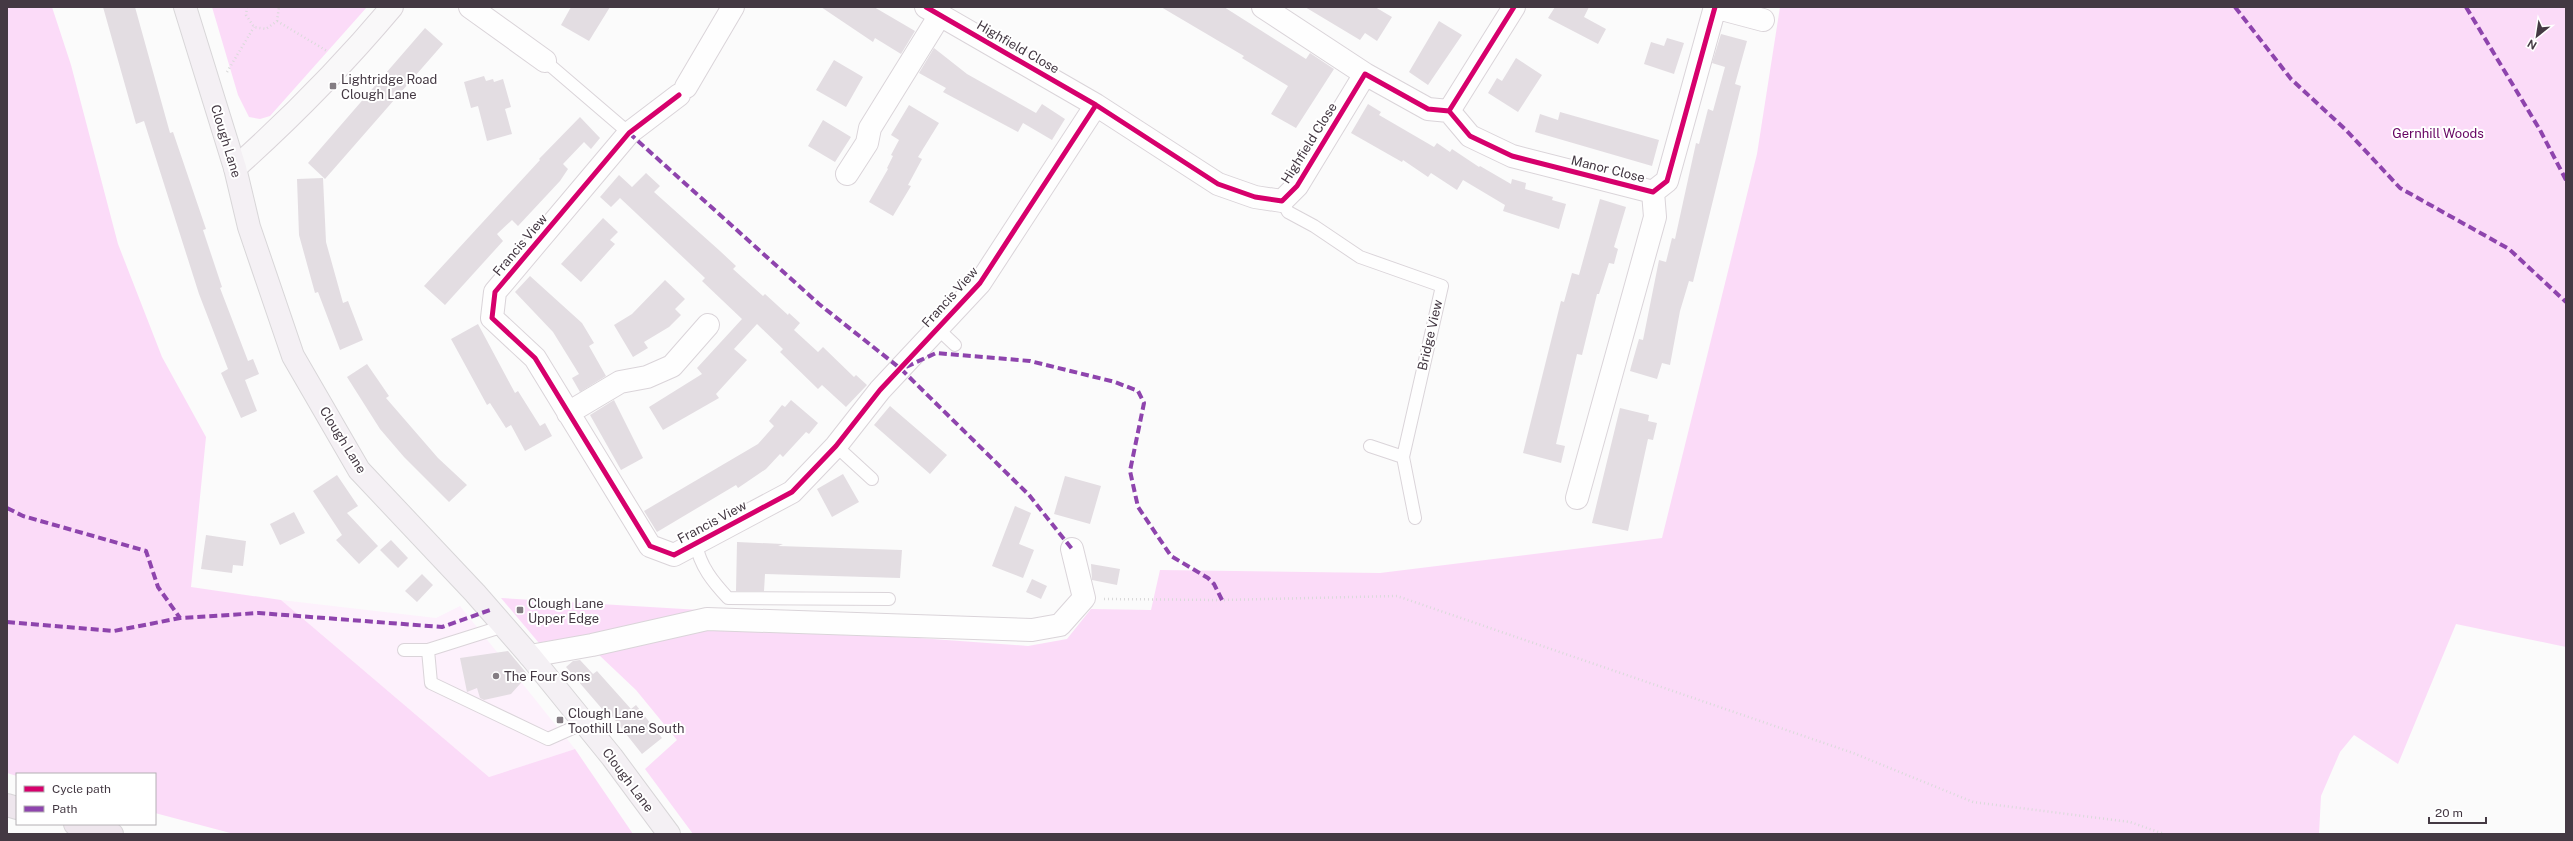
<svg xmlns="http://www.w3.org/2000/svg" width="2573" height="841" viewBox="0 0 2573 841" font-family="'Public Sans',sans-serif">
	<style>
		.built { fill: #fdf1fc }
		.green { fill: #fbdbf8 }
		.building { fill: #e3dde2 }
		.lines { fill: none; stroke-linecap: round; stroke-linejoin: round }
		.lane-casing { stroke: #dad4d9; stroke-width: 14 }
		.street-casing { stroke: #dad4d9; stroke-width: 24 }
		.secondary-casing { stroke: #dad4d9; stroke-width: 24 }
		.primary-casing { stroke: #d8d6d8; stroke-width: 24 }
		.highway-casing { stroke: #d8d6d8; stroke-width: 24 }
		.path { stroke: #dadada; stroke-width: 2.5; stroke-dasharray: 1 3; stroke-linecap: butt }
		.lane { stroke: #fefefe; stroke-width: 12 }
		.street { stroke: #fefefe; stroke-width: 22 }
		.secondary { stroke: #f9f8f9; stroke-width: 22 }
		.primary { stroke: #f4f0f4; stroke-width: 22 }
		.highway { stroke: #eee6ed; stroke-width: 22 }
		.quiet { stroke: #8e44ad; stroke-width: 4; stroke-dasharray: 8 4; stroke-linecap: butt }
		.cycleway-casing { stroke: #fff; stroke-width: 8 }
		.cycleway { stroke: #d6006c; stroke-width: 5 }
		.poi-dot { fill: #847d83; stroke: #fff; stroke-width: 1.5 }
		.labels { text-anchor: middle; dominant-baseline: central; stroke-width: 4; stroke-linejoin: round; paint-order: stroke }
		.street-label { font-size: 13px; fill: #443943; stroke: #fff }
		.poi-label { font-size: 13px; fill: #443943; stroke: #fff; text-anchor: start }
		.park-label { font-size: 13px; fill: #660462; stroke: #fff }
	</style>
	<rect width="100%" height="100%" fill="#fbfbfb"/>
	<path class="built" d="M281,600L436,618L460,606L575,749L489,777Z"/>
	<path class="green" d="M7,7H52L71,65L118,244L162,357L206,437L191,587L281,600L489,777L575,749L633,834H234L155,813V774L17,776L7,773Z
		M212,7H367L270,116L260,119L249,117L238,95Z
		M1780,7H2566V647L2456,624L2398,764L2354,735L2340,752L2321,796L2319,834H693L645,769L677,740L636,690L598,654L711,630L919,638L1028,646L1067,639L1091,609L1151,610L1160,570L1380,573L1662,538L1757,154Z
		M501,598L717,611L544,649Z"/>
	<path class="building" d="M103,7H135L170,133L173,132L206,229L203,230L222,287L220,288L248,361L253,359L259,374L245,380L257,411L241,418L221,373L228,369L199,294L144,121L136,124Z
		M571,7H610L589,41L561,25Z
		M821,7H874L915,31L901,54L875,38L873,42Z
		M1161,7H1224L1306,59L1310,53L1334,69L1296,128L1271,114L1288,86L1242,58L1244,56Z
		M1305,7H1375L1392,17L1377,41L1365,33L1360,40Z
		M1555,7H1589L1584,17L1606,29L1598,44L1548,18Z
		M1439,21L1462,35L1428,85L1409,72Z
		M425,28L443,44L325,179L308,163Z
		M1721,34L1747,41L1735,84L1741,86L1693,282L1689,281L1680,311L1670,365L1662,363L1657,379L1630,371L1631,367L1639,339L1643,340L1659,260L1666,262L1672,238L1675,239L1696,143L1699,144L1708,109L1713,111L1725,67L1712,63Z
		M1667,38L1684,43L1674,74L1644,64L1651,42L1664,46Z
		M934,48L967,74L1036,113L1042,104L1065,119L1052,140L1023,123L1018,132L943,92L946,88L919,73Z
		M1516,58L1542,75L1518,112L1488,93L1497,78L1502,81Z
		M834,60L863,77L846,107L816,90Z
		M484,76L486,81L493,79L494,82L503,79L511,107L505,109L512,134L487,141L478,106L471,108L464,82Z
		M1368,104L1381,112L1379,115L1434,147L1437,143L1450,152L1452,149L1479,167L1480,166L1511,184L1512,179L1526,183L1525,189L1553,197L1552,200L1566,204L1559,229L1503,211L1505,205L1463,180L1457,190L1431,173L1428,177L1403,160L1402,162L1351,133Z
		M909,105L939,123L918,157L922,159L908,185L911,186L893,216L869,202L888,169L887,168L893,156L891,155L899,140L891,135Z
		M1560,112L1659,140L1652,166L1535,132L1540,114L1558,120Z
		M580,117L600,138L591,149L584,142L563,164L568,169L560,181L518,226L512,220L497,234L503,241L445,305L424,286L540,160L539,159Z
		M823,120L851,137L835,162L808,146Z
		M646,173L660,186L654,192L720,251L736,266L733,269L763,296L765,294L788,315L789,313L800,323L794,330L818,352L823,347L854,377L856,375L867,385L846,407L822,385L818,389L780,352L783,349L757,324L734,349L747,360L716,394L719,398L663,430L649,407L702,374L697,368L742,319L702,281L705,278L620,198L611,207L600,197L619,175L632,187Z
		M323,178L326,242L343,303L348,301L363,340L340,350L318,292L315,293L299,235L297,179Z
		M1600,199L1626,207L1614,247L1618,249L1614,264L1609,263L1599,294H1597L1582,355L1577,354L1556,444L1565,446L1561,463L1523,453L1561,301L1564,302L1572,273L1579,275Z
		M603,218L618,232L610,240L615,244L581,282L561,264Z
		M530,276L582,323L594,343L589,346L606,376L580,392L572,378L579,374L553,332L515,292Z
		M665,280L685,299L675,309L681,315L669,327L644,342L648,348L633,357L614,325L632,314Z
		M478,324L515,393L518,391L540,426L545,423L552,436L525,451L511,425L506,428L490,403L487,405L451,339Z
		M367,364L389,396L386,398L438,458L467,485L449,502L404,457L380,429L347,377Z
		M614,400L643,458L621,470L590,415Z
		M791,400L818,423L809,434L806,432L783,457L780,454L766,469L738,488L736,485L657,532L644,511L758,444L774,426L769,421L782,405L785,407Z
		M890,406L947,455L930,474L874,425Z
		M1620,408L1649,415L1648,421L1657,423L1653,440L1648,439L1628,531L1592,523Z
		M843,474L859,502L832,517L817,489Z
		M337,475L358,506L347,513L378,546L359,564L336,540L342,535L313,491Z
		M1065,476L1101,486L1090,524L1054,514Z
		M1015,506L1031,513L1019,544L1034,550L1023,578L992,566Z
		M294,512L305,533L280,545L270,524Z
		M206,535L246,541L243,566L233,565L232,573L201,569Z
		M391,540L408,558L398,568L380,550Z
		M737,542L783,544L778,546L902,550L900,578L765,574L764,591H736Z
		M1091,564L1120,569L1117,585L1092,580Z
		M422,574L433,585L417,602L405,591Z
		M1032,579L1047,586L1041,599L1026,592Z
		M508,651L528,675L511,694L484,700L480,698L477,688L467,692L460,658Z
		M580,660L593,674L597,671L631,709L636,705L662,738L642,754L611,715L609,717L566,667L573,661Z"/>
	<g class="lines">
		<g class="lane-casing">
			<path id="lane" d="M545,61L629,133
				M1282,201L1288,212L1314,226L1360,257L1442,286L1403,457L1415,518
				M937,328L955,345
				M836,446L872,479
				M1370,446L1403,457
				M696,544C700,566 713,582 728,598L889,599
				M504,626L428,650L431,683L548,739L584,723
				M404,650H428"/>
		</g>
		<g class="street-casing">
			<path id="street" d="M470,7L545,61
				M926,7L1096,105L1218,184L1255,197L1282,201L1297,186L1365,74L1428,109L1449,111L1514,7
				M1263,7L1365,74
				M1714,7L1763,20
				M686,87L733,7
				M679,95L629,133L495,292L492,318L535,358L650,546L674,555L792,492L836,446L880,390L980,283L1096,105
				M1449,111L1470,136L1512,156L1653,192L1667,181L1715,7
				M847,174L867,143L870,128L940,15
				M568,413L620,382L647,377L672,366L708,325
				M1577,498L1655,217L1653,192
				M530,656L592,645L707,619L1003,629L1032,630L1060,625L1084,598L1072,549"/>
		</g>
		<g class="secondary-casing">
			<path id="secondary" d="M235,168C291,118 344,64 392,7"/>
		</g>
		<g class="primary-casing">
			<path id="primary" d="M185,7L235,168L249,227L293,356L359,470L475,593L530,656L612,757L669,834"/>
		</g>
		<g class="highway-casing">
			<path id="highway" d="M7,805L17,808
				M75,824L112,834"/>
		</g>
		<path class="path" d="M247,7L246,15L254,27L266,29L277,21L279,7
			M277,21L327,51
			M227,72L254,27
			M1104,599L1222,600L1397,596L1853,753L1973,802L2130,822L2164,834"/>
		<use href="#lane" class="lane"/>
		<use href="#street" class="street"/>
		<use href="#secondary" class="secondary"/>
		<use href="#primary" class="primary"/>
		<use href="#highway" class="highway"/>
		<path class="quiet" d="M2235,7L2291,79L2346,130L2400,188L2509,249L2566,302
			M2466,7L2540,130L2566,180
			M629,133L819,304L901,369L1029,495L1072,549
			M906,367L936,353L1030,361L1115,382L1138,391L1144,403L1130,471L1138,507L1171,556L1208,578L1214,584L1222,600
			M7,508L23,516L146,551L158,587L180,618
			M7,622L114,631L180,618L259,613L442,627L490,610"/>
		<g class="cycleway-casing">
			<path id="cycleway" d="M926,7L1096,105L1218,184L1255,197L1282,201L1297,186L1365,74L1428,109L1449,111L1514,7
				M679,95L629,133L495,292L492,318L535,358L650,546L674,555L792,492L836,446L880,390L980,283L1096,105
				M1449,111L1470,136L1512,156L1653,192L1667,181L1715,7"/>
		</g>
		<use href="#cycleway" class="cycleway"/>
	</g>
	<g class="poi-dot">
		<rect x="329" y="82" width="8" height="8" rx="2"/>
		<rect x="516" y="606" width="8" height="8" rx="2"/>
		<circle cx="496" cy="676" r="4"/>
		<rect x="556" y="716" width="8" height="8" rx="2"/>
	</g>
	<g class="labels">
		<g class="street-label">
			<text transform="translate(1018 47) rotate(30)">Highfield Close</text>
			<text transform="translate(226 141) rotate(73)">Clough Lane</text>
			<text transform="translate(1309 143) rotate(-58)">Highfield Close</text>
			<text transform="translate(1608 169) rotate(14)">Manor Close</text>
			<text transform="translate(520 245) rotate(-50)">Francis View</text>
			<text transform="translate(950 297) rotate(-48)">Francis View</text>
			<text transform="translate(1430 335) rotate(-77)">Bridge View</text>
			<text transform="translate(343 440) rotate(58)">Clough Lane</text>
			<text transform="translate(712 522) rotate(-28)">Francis View</text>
			<text transform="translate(628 780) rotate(53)">Clough Lane</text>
		</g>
		<g class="poi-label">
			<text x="341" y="79">Lightridge Road<tspan x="341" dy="15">Clough Lane</tspan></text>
			<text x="528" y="603">Clough Lane<tspan x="528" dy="15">Upper Edge</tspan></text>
			<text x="504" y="676">The Four Sons</text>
			<text x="568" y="713">Clough Lane<tspan x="568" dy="15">Toothill Lane South</tspan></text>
		</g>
		<g class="park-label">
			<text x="2438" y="133">Gernhill Woods</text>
		</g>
	</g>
	<rect width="2573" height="841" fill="none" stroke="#443943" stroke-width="16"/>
	<rect x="16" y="773" width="140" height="52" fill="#ffffff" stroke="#b4b0b4"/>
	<rect x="24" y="786" width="20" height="6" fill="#d6006c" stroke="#b4b0b4"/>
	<text x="52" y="793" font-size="12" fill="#443943">Cycle path</text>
	<rect x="24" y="806" width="20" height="6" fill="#8e44ad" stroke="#b4b0b4"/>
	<text x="52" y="813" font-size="12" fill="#443943">Path</text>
	<g transform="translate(2537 36) rotate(210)" stroke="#ffffff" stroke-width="3" paint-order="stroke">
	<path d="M0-3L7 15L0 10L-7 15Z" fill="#443943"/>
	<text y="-6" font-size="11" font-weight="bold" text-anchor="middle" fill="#443943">N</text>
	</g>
	<path d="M2429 817v6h57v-6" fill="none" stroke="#443943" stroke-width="2"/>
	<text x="2435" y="817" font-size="12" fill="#443943" stroke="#ffffff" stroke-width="3" paint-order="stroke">20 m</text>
</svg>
